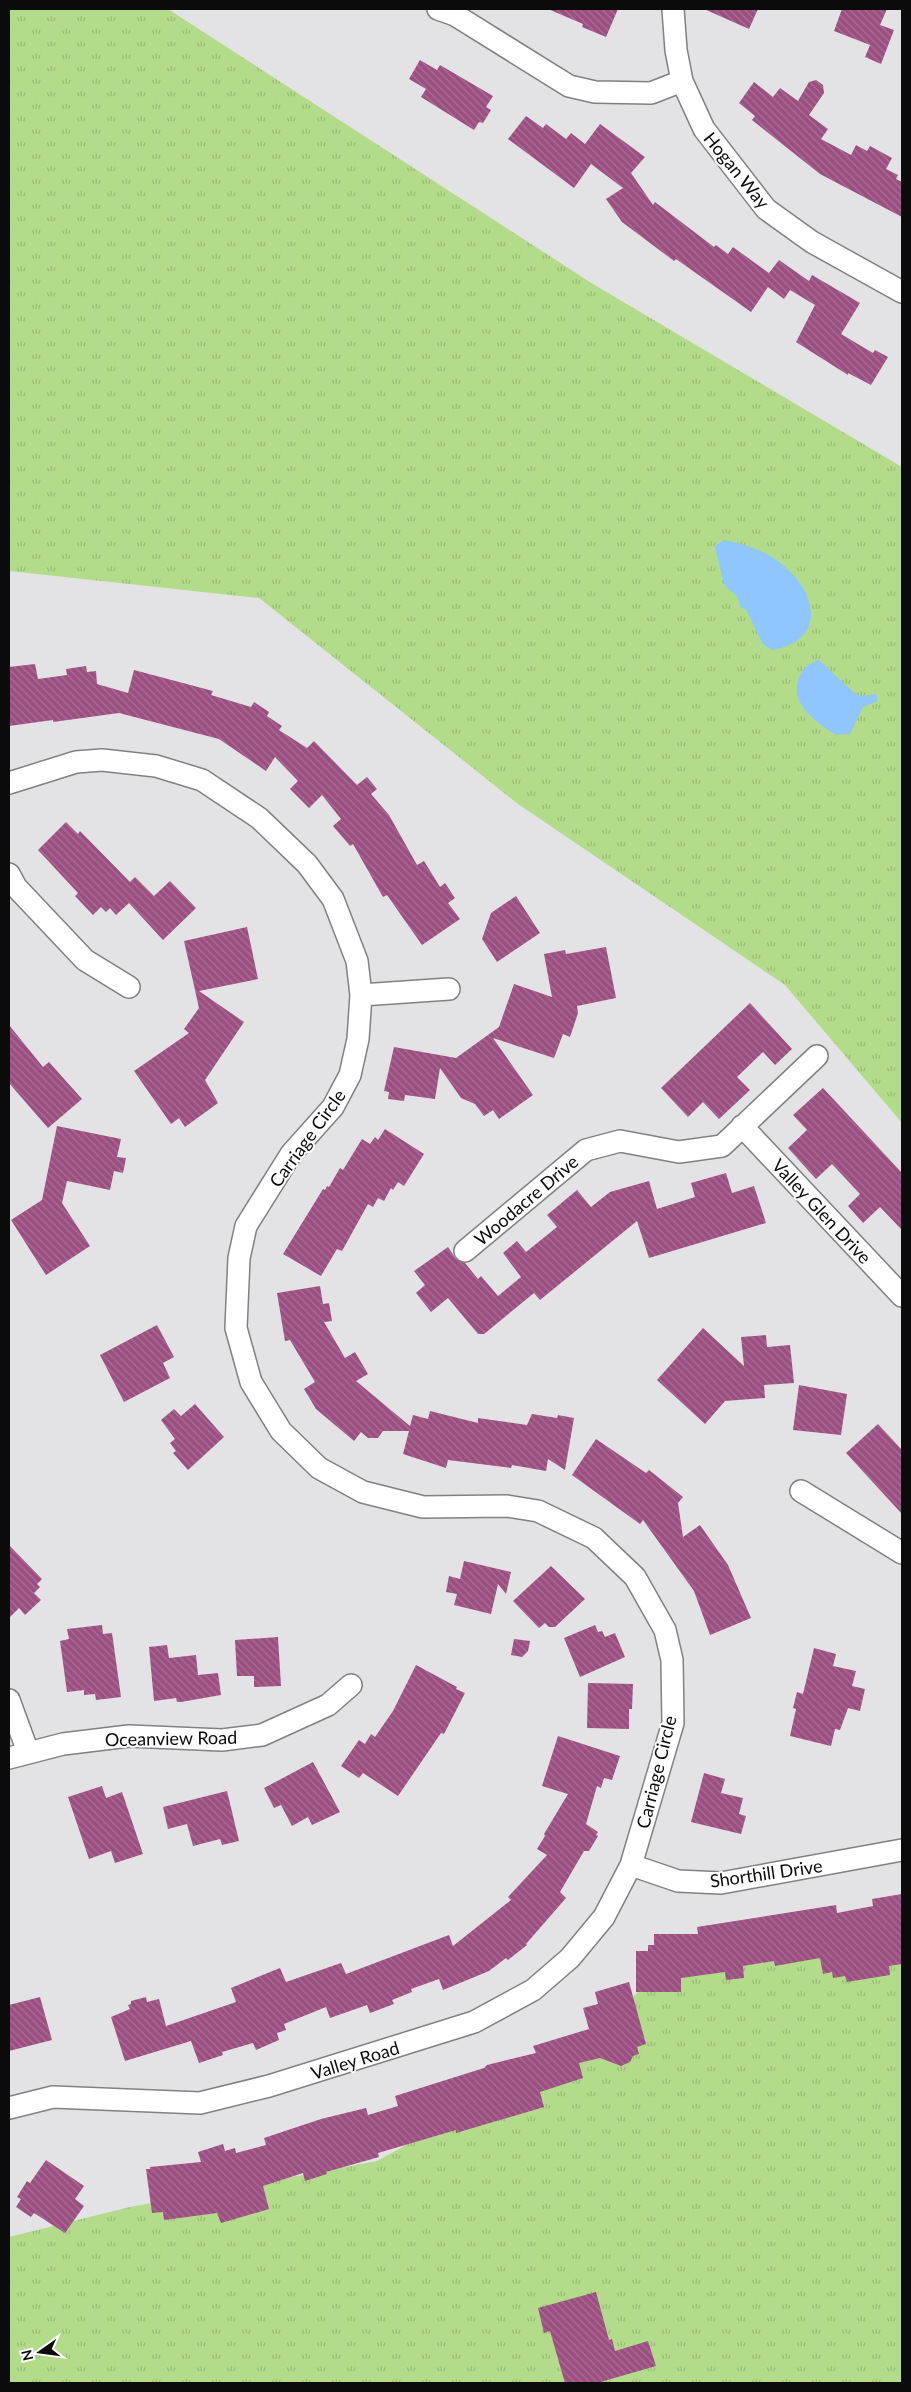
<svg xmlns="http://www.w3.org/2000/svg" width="911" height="2392" viewBox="0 0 911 2392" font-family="Lato,sans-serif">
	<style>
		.grass { fill: url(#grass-tufts) }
		.water { fill: #8ec6fd }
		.building { fill: url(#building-back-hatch) }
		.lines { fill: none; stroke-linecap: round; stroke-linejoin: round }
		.minor-casing { stroke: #818183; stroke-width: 24 }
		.minor { stroke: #fff; stroke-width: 21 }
		.labels { text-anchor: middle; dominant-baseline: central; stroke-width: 4; stroke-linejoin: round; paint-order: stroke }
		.street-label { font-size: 18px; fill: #0b0b0c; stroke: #fff }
	</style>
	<defs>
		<pattern id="grass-tufts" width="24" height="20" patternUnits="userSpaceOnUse" patternTransform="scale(1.25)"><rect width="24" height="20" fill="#b3dc8a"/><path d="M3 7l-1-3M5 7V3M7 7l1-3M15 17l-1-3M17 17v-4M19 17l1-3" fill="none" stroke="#99bb76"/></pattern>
		<pattern id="building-back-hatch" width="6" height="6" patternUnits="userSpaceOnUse" patternTransform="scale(1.25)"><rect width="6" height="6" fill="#9d4e81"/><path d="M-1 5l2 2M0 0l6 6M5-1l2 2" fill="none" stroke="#a67294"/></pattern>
	</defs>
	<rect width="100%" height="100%" fill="#e3e3e5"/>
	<path class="grass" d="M9,9H168L593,284L902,467V1123L785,985L518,804L259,598L9,571Z
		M902,1931V2383H9V2237L130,2207L377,2161L557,2062L657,1976L816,1944Z"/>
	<path class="water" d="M724,540C745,544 767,551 784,566C819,595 825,642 771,650L762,643L746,609L741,608L737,596L726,587L723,581L715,546Z
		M819,660L852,691L860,696L876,694L878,701L863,707L850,734L836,735C824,728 808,716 801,704C791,687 800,665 819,660Z"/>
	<path class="building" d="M548,9H618L606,37L582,27L583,24Z
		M704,9H758L749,29Z
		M842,9H887L880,25L894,30L881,64L865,57L870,45L834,31Z
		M420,60L437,70L440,65L493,96L486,107L491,110L483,123L479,122L474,130L421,97L426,89L409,79Z
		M816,80L823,85L824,93L809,115L828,129L821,139L851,155L856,145L867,151L870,146L892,158L886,169L898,175L896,179L902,182V217L820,174L752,120L755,116L739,103L754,82L773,97L780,88L798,101L809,82Z
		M526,116L543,128L546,124L566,139L571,133L585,144L600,124L645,157L631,173L653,205L655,202L714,247L716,245L728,254L733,247L769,273L779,260L809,281L812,275L860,303L841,334L873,353L875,350L888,357L871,385L848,373V375L796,342L815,305L790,290L784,299L768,287L751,312L676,259L674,261L622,222L606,199L623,188L591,164L574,188L508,139Z
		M35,664L38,679L67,675L66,669L86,666L87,672L96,671L97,684L128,693L134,670L213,691L211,695L251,707L254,702L269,712L267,716L282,726L279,730L307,748L314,741L357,785L367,777L377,789L371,794L389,815L417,865L424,861L440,887L445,883L455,898L448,903L460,919L422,945L387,895L383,897L353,844L350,846L333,826L341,819L322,795L309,808L290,789L298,781L275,757L266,771L219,739L119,713L53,722V720L9,726V667Z
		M66,822L78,834L80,831L130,882L135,877L154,896L170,881L196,908L163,940L129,903L116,915L110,908L106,912L101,907L93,915L75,896L78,893L38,850Z
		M516,896L540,933L497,962L482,939L491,913Z
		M247,927L258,979L199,991L244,1022L205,1080L218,1103L185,1127L179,1118L171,1124L134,1071L189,1033L184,1029L199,1008L184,941Z
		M606,947L616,998L577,1006L578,1013L570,1037L563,1034L554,1058L493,1038L533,1095L499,1119L493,1110L484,1116L475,1104L461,1098L440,1068L435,1099L405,1095L404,1101L388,1099L389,1092L384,1091L394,1047L456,1058L499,1027L514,984L552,997L544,954L565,950L566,954Z
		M750,1003L792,1049L775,1065L763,1052L737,1077L750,1090L719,1119L703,1102L688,1117L661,1088Z
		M9,1025L43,1067L49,1062L82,1099L48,1128L9,1083Z
		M823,1088L902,1173V1230L880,1207L863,1223L848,1206L860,1194L832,1164L816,1179L788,1148L807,1130L793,1115Z
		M57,1126L121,1139L117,1157L126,1158L123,1173L114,1171L110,1190L67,1181L62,1203L90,1246L46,1275L11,1220L42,1200Z
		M385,1129L424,1154L404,1186L398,1182L393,1190L391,1188L384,1201L378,1198L373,1207L368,1204L342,1251L337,1249L321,1276L283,1254L323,1189L325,1190L327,1186L329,1187L340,1168L343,1170L362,1139L370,1144L375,1137L378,1140Z
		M726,1173L732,1193L754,1186L766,1223L649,1258L637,1221L540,1300L534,1293L484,1334H478L448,1298L431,1312L416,1293L425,1285L414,1271L448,1247L456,1259L465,1263L478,1279L481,1276L498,1296L521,1277L503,1253L517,1241L526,1252L557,1227L547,1215L577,1190L591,1207L610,1192L649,1181L657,1209L695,1197L691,1183Z
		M320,1286L323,1304L329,1303L332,1321L324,1322L345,1358L355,1352L368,1374L356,1381L410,1426L413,1415L428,1419L430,1411L478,1423V1418L527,1425L532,1414L557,1418L558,1415L574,1418L565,1470L548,1459L546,1471L512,1465L511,1468L448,1460L446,1468L403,1454L409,1431H383L378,1438H368L361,1432L354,1441L316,1409L304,1389L315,1382L290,1340L285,1341L277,1293Z
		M157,1325L174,1357L163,1363L170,1378L124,1402L100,1355Z
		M703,1328L744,1366L741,1337L766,1335L767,1347L790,1345L794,1383L764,1385L765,1398L725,1401L705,1424L657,1380Z
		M799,1385L847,1394L841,1435L793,1430Z
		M195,1404L224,1437L188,1470L173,1453L176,1451L170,1443L175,1439L161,1420L174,1409L181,1416Z
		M878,1424L902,1450V1514L846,1453Z
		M596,1439L646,1473L649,1470L683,1497L678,1503L683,1537L700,1525L728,1565L751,1618L710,1635L694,1591L643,1520L640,1524L572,1475Z
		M9,1545L42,1579L37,1584L40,1587L34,1593L41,1600L25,1615L19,1608L9,1618Z
		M464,1561L511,1572L506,1594L498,1584L491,1614L454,1605L457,1594L446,1592L449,1576L460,1579Z
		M551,1566L585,1599L555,1627H549L545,1623L539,1628L513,1601Z
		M102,1625L103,1634L112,1633L121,1697L96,1700L95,1694L84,1695V1690L67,1692L60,1641L69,1639L67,1629Z
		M595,1625L598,1632L602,1631L605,1637L615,1633L625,1657L580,1677L564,1638Z
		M278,1637L281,1686L254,1687V1676H237L235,1640Z
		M514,1639L530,1641L528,1651L522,1657L511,1655Z
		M167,1645L169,1658L196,1655L198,1675L218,1673L221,1695L181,1702H177L176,1698L154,1701L149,1647Z
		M814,1648L836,1654L833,1666L856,1671L852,1686L865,1689L860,1711L848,1708L840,1730L835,1729L831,1746L790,1736L796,1709L793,1708L797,1692L803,1694Z
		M416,1665L457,1687L456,1689L465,1693L444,1734L441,1733L398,1796L363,1773L359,1778L341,1766L359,1740L365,1744L371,1734L375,1737L393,1711Z
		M588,1683L633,1684L632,1709H629V1729L587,1728Z
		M558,1736L620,1756L612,1780L604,1778L601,1788L597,1786L586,1824L598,1832L596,1835L598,1836L589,1851H584L560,1892L566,1898L526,1944L527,1945L508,1960L506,1958L489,1971L443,1990L439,1979L411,1989L412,1992L392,2000L394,2004L370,2013L367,2005L330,2018L326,2007L284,2024L286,2030L277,2033L279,2040L256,2050L253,2043L222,2052L223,2055L199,2063L191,2041L125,2061L111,2017L130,2009L128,2005L131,2004V2001L146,1997L147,2002L159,1999L166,2026L236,2002L231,1988L280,1968L286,1982L341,1963L346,1974L449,1935L453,1946L511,1900L508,1897L547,1855L537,1849L545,1836L544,1834L568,1794L542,1786Z
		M313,1762L340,1812L312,1825L308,1817L292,1826L281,1805L274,1808L264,1788Z
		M704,1773L725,1779L721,1793L743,1798L739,1814L746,1816L741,1834L691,1822Z
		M102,1786L106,1798L122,1792L143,1854L115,1863L111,1851L89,1859L68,1797Z
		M227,1791L239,1841L222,1845L220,1839L193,1846L187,1824L168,1829L163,1807Z
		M902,1894V1964L889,1966L890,1975L847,1982L845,1976L833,1978L832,1972L823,1974L820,1958L775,1966L774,1961L743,1966L744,1978L726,1980L725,1972L681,1978V1992H636V1951H648V1945H654V1934H698L697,1927L836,1905L837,1913L873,1906L872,1899Z
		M629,1982L646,2044L637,2047L639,2054L633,2056L630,2062L621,2066L600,2058L579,2063L583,2078L540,2092L544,2107L456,2133V2130L378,2153L379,2157L326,2172L327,2174L305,2181L303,2173L263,2186L269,2209L221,2223L217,2213L164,2220L163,2212L152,2213L146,2169H150V2167L201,2162L198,2152L223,2144L225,2151L235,2148L236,2153L266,2145L264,2138L321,2119L366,2108L368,2115L398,2106L395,2096L484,2068L487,2065L536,2053L533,2046L589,2029L583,2008L598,2004L595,1992Z
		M40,1997L52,2040L9,2051V2005Z
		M46,2160L84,2186L75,2199L84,2206L65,2233L34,2213L31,2217L16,2207L21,2199L17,2197L27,2181L30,2183Z
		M596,2292L609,2340L612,2339L615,2351L648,2341L656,2366L597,2383H565L550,2331L544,2333L538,2308Z"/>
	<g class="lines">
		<g class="minor-casing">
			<path id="minor" d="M438,9L455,15L569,86L595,92L651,93L682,81
				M673,9L676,50L682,81L704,129L766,209L812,242L902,292
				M9,783L76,762L102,760L156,766L202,780L259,818L307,864L333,899L357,961L361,995L358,1039L350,1075L333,1107L291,1154L246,1226L239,1258L236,1328L251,1382L281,1431L319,1468L363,1492L423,1507L507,1506L538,1511L594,1538L635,1577L665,1630L672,1660L673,1723L631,1865L604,1917L570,1958L533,1990L474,2022L269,2086L200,2103L53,2097L9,2108
				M9,874L16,887L85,960L129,987
				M361,995L449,989
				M742,1126L902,1296
				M465,1251L586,1150L620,1141L679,1152L722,1146L817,1056
				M801,1491L902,1553
				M9,1700L28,1752
				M9,1758L63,1744L129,1736L222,1740L262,1735L328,1705L351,1685
				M631,1865L678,1881L721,1883L902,1850"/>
		</g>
		<use href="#minor" class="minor"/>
	</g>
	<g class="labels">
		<g class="street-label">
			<text transform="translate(737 170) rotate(51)">Hogan Way</text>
			<text transform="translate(307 1138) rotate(-54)">Carriage Circle</text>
			<text transform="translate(526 1200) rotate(-40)">Woodacre Drive</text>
			<text transform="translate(822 1211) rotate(47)">Valley Glen Drive</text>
			<text transform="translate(171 1738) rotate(-1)">Oceanview Road</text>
			<text transform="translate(656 1772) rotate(-76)">Carriage Circle</text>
			<text transform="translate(766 1873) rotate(-8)">Shorthill Drive</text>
			<text transform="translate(355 2060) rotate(-17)">Valley Road</text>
		</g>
	</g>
	<rect width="911" height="2392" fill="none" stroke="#0b0b0c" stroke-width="20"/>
	<g transform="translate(40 2352) rotate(256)" stroke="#ffffff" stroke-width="4" paint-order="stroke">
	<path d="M0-4L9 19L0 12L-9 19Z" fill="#0b0b0c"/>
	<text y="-8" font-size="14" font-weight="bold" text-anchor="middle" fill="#0b0b0c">N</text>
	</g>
</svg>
